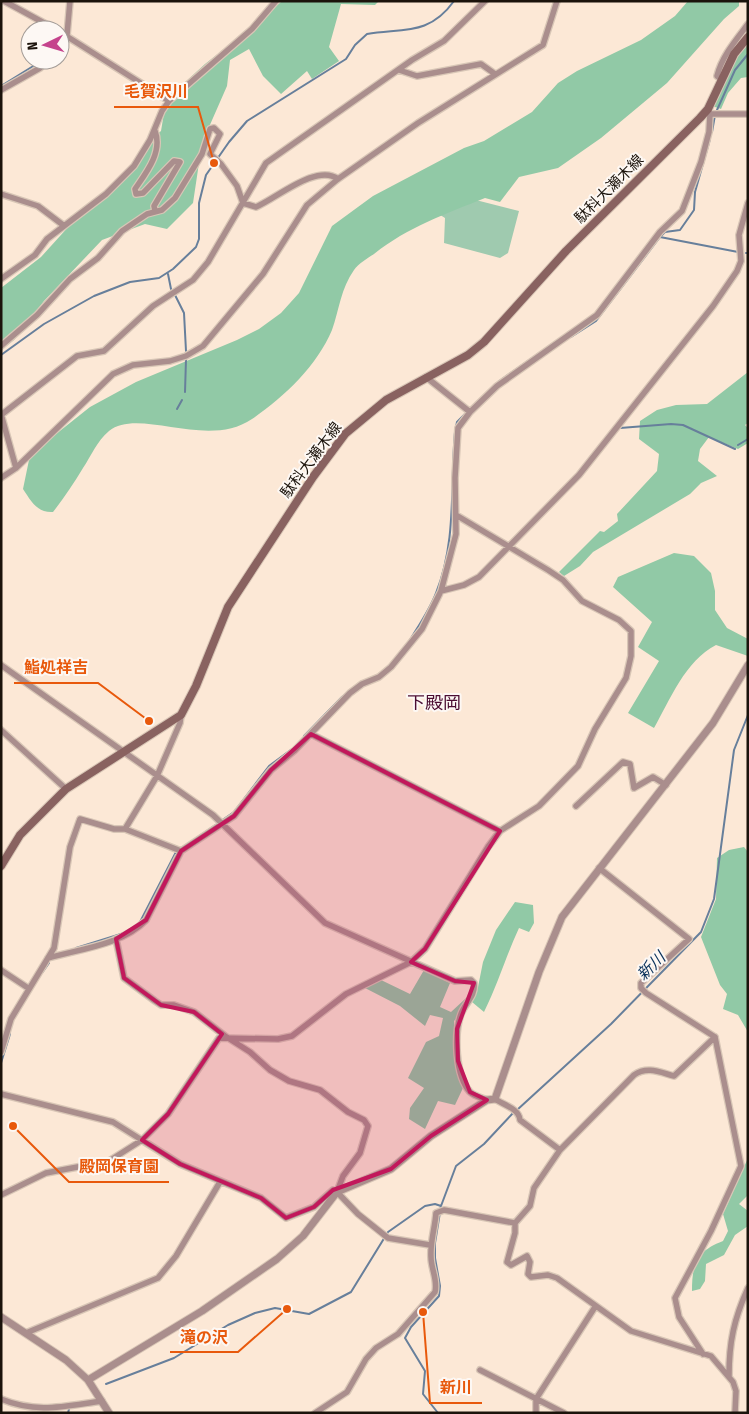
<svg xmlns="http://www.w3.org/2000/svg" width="749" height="1414" viewBox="0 0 749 1414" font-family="'Fira Sans Condensed','Noto Sans JP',sans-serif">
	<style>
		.green { fill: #9fcaaf }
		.forest { fill: #91c9a6 }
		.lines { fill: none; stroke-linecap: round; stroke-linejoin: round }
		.stream { stroke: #677f9b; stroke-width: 2 }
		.minor-casing { stroke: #d8c6b6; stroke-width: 8 }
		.tertiary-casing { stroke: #d8c6b6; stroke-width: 9 }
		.secondary-casing { stroke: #d8c6b6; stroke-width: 10 }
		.minor { stroke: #aa8e8d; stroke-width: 5.5 }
		.tertiary { stroke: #aa8e8d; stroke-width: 7 }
		.secondary { stroke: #896260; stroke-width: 8 }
		.marked { fill: #c2185b; fill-opacity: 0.2; stroke: #c2185b; stroke-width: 4; stroke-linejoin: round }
		.labels { text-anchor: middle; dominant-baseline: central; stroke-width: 4; stroke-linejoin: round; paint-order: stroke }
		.street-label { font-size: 15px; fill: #1b130b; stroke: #fdf8f4 }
		.water-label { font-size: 16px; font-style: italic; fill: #0a325b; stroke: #fdf8f4 }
		.quarter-label { font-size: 18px; fill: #4c0d32; stroke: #fdf8f4 }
		.leader { fill: none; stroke: #e8590c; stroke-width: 2 }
		.callout-dot { fill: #e8590c; stroke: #fdf8f4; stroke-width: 2 }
		.callout-label { font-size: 16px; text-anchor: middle; font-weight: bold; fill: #e8590c; stroke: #fdf8f4; stroke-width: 4; stroke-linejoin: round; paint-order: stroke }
	</style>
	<rect width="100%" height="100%" fill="#fce8d6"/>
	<path class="green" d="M464,197L519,211L508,253L500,258L444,243L445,218L434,211Z"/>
	<path class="forest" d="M282,1H379L375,5L341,4L329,47L339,61L312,79L307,71L281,94L263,76L249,49L230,60L227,86L202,143L193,203L167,229L145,224L102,240L44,301L14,340L1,350V288L41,257L70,225L119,186L148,150L150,140L161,131L164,113L181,86L205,64L250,29Z
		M688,1H739V6L724,19L667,83L601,138L558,168L519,177L500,202L485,198C445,214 408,227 374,254C368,258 358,264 354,270C341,288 339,310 332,330C317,366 283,398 252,419C207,450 139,407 109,431C97,441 91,456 83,468C74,483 64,498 53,512C37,513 31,501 23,489L29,460L51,438L90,407L136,382L237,340L259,329L281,313L299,293L332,226L373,196L464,148L484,141L532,112L558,83L577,71L641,40L675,16Z
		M748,44V77L741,78L728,93L721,109L712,106L735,58Z
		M748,372V423L745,425L748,428V443L738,449L709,437L700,449L698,461L717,476L701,483L690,494L593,552L580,566L564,576L559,572L600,531L604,532L618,521L617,514L657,471L659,454L639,439L640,421L657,410L676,405L707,404Z
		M674,553L694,556L711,573L715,591V610L727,628L748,639V656L716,645C685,661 670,700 654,728L628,713L659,661L638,647L652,622L613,587L618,577Z
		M744,847L748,852V1032L738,1015L723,1009L727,994L720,985L701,937L716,899L717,858L729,850Z
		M515,902L533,905L534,923L529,932L519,928C506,956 498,984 484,1012L472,1002L454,1021V1056L463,1088L455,1105L438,1101L425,1129L409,1119L410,1108L424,1088L408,1078L426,1042L439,1036L443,1018L430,1015L425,1026L400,1006L365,988L381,980L410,994L424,970L450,983L440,1007L451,1012L478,987L483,962L496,930Z
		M748,1158V1195L739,1204L748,1211V1226L735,1235L724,1255L706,1264L705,1281L700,1289L692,1291C692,1263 697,1251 723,1241L728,1231L723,1214Z"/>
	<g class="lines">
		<path class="stream" d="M1,86L43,60
			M717,110L735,70L748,54
			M712,132L715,115
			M660,237L738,252
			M746,253H748
			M168,274L171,289
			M175,295L184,313L186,351
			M571,337L596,321L660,237L665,232L680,230L694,210L695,192L710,139
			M1,355L44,324L94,296L130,282L159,278L173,269L196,247L199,239V203L206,175L229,142L247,121L346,59L355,45L367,34C403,28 429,36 454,1
			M498,382L555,342
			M185,392L186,359
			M177,409L182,400
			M620,428L671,424L683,425L735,449
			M738,445L748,439
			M410,640C419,625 430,609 436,593C457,541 450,485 455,432L457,422L466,413
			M304,736L342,697L362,681
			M221,821L234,812L269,766L292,749
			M140,922L176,852L217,824
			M76,948L124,933
			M42,973L49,963
			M1,1063L10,1034
			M517,1110L611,1024L701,932L714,899L734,750L748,715
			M106,1384L174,1358L228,1325L255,1313L275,1308L309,1314L351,1292L388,1232L425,1206L435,1204L441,1206
			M68,1413L69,1409
			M438,1413L423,1394L425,1371L405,1338L411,1327L439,1296L440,1286L435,1258V1243L441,1206L456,1166L484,1144L513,1113"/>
		<g class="minor-casing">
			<path id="minor" d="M4,1L57,30
				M60,32L169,101
				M60,44L67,35L70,1
				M399,70L417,76L481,64L495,74
				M721,79L717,76C722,56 736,40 748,24
				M1,90L40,68L47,60
				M710,114H748
				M1,194L38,206L63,225
				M243,203L256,207C277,198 317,163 338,179
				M155,211L154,206L180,162L174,161L143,193L136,194L135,189C146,173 163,152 155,131
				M1,279L35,255L47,239L106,194L134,166L150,140L162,111L169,101L252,29L276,1
				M1,346L37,315L70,279L98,258L122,231L147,214L162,210L175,198L202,154L210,129L214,128L220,134L210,154L221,164L237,186L243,203
				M426,377L470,412
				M1,414L16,468L113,374L133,365L170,361L186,356L203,346L263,274L307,205L338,179L418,123L543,45L557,1
				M1,415L77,356L104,351L153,306L193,280L208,262L266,163L412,60L444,41L485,1
				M1,478L16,468
				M441,591L464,585L479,577L579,475L713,306L737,271L741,261L739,235L748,203
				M1,665L213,815L325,923L455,981L471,980L474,983C476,996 465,1003 461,1014C454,1033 455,1076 470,1092C474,1096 482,1098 487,1100
				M1,730L66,789
				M311,734L500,831
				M576,806L623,762L630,764L634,788L653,777L666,785
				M125,829L157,776L180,723L181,715
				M599,868L689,939L641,983V988L646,993L715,1037L741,1166L711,1231L675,1298L679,1317L703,1354
				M116,939L124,978L155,1001L161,1005H174L194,1012L225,1036L250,1052L270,1070L289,1081L320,1090L348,1112L364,1120L368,1126L360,1153L343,1176L337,1192
				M48,958C80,949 122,945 146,920L181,851L234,816L271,770L294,751L350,693L362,684L379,677L391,667L422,629L441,591L456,534L455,478L458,428L470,412L497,386L597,315L660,232L682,211L701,162L709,132L710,114L708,109
				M1,970L28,988
				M1,1052L11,1019L54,948L70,847L80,819L114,829H125L181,851
				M1,1094L113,1122L180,1164L261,1198L286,1218L314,1207L333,1190L337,1192
				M495,1099C504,1105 519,1109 520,1120L560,1150
				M337,1192L358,1214L388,1238L430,1245
				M1,1195L46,1173L109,1161L142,1140L168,1114L219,1038L278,1039L292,1036L346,994L411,962L425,949L488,847L500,831L539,806L578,766L595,729L626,678L631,656V631L619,620L582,601L563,580L548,570L456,515
				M515,1223V1233L507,1262L511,1265L527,1256L530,1262L528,1274L531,1277L548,1275L557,1278L631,1331L711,1356L733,1382L736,1391L735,1413
				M515,1223L530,1206L534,1188L560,1150L634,1075C647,1066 659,1072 674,1076L715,1037
				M26,1333L158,1278L176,1256L220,1182
				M480,1370L564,1413
				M729,1376C729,1342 734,1319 748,1288
				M1,1399C37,1414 65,1406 102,1401
				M315,1413L347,1392L366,1359L376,1348L398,1334L435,1292C438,1280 431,1269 431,1257C430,1242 435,1228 436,1213L444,1210L515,1223
				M536,1413V1399L595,1307"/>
		</g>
		<g class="tertiary-casing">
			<path id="tertiary" d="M1,1317L66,1360L88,1380L109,1413
				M88,1380L202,1311L277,1259L303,1236L337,1192L391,1169L431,1136L487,1100L495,1099L539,972L562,917L713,723L748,665"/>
		</g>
		<g class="secondary-casing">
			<path id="secondary" d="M1,866L20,835L66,789L181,715L196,686L228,607L313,477L345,434L386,400L468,355L484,342L566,251L700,118L708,109L734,54L748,37"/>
		</g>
		<use href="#minor" class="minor"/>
		<use href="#tertiary" class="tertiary"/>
		<use href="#secondary" class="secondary"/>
	</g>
	<path class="marked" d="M311,734L500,831L425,949L411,962L455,981L474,983L457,1029L458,1061L470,1092L487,1100L431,1136L391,1169L333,1190L314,1207L286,1218L261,1198L180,1164L142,1140L168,1114L222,1034L194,1012L161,1005L124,978L116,939L146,920L181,851L234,816L271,770Z"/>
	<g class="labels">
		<g class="street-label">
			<text transform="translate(609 189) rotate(-45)">駄科大瀬木線</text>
			<text transform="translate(311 460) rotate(-53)">駄科大瀬木線</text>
		</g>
		<g class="water-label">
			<text transform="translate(651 966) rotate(-45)">新川</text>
		</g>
		<g class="quarter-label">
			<text x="434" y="703">下殿岡</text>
		</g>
	</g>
	<path class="leader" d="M214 163L198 107H114M149 721L98 683H14M13 1126L69 1182H169M287 1309L238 1352H170M423 1312L430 1403H482"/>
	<g class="callout-dot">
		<circle cx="214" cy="163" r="5"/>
		<circle cx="149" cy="721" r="5"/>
		<circle cx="13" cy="1126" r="5"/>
		<circle cx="287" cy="1309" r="5"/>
		<circle cx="423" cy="1312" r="5"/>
	</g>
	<g class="callout-label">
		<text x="156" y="97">毛賀沢川</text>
		<text x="56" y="673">鮨処祥吉</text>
		<text x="119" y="1172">殿岡保育園</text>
		<text x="204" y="1343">滝の沢</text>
		<text x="456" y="1393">新川</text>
	</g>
	<rect width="749" height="1414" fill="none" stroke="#1b130b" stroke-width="5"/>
	<g transform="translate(45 45) rotate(265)"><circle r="24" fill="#fdf8f4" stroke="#a39c97"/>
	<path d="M0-4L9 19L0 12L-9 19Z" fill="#c5438c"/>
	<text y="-8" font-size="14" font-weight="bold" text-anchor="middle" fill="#1b130b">N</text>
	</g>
</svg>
